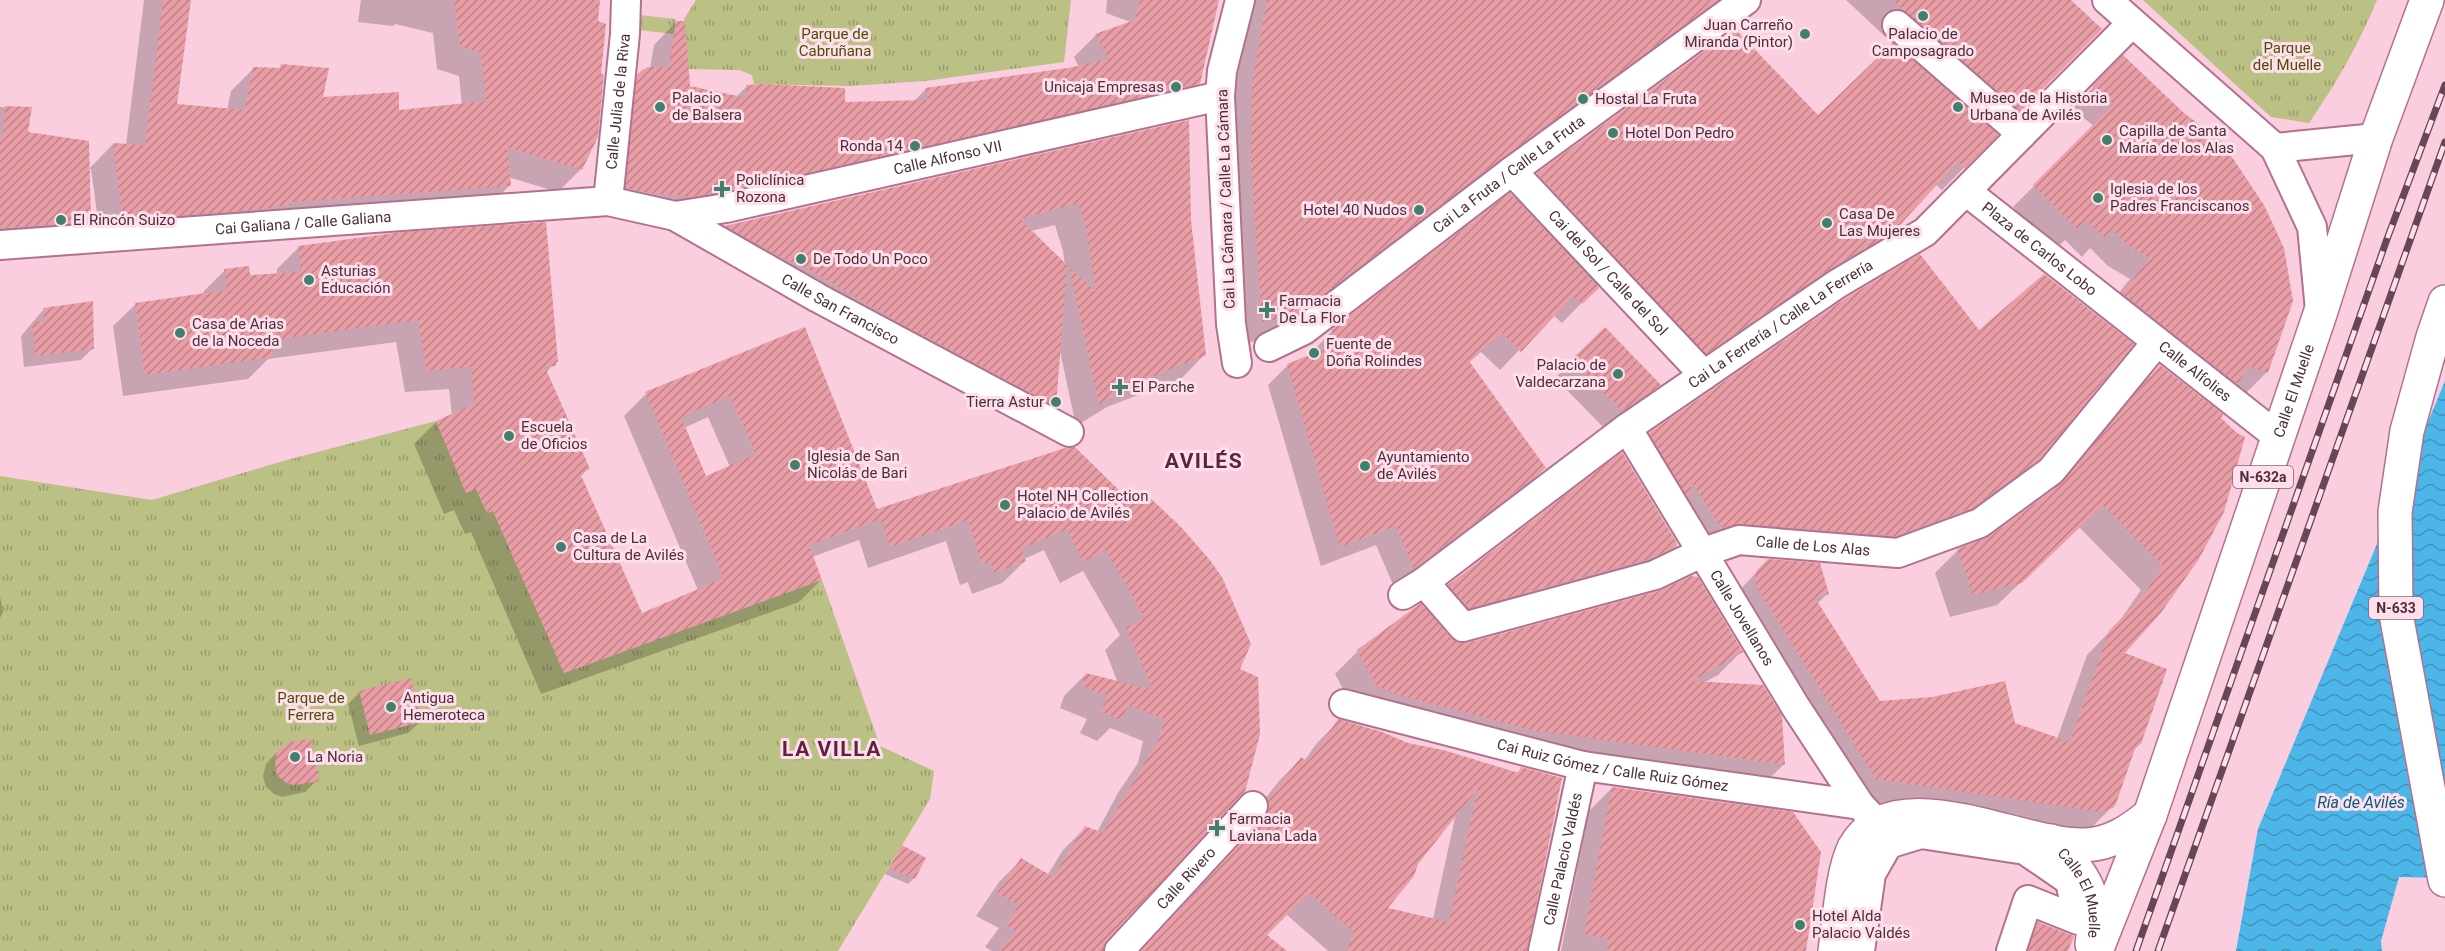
<svg xmlns="http://www.w3.org/2000/svg" width="2445" height="951" viewBox="0 0 2445 951" font-family="Roboto,sans-serif">
	<style>
		.grass { fill: url(#grass-tufts) }
		.water { fill: url(#water-waves) }
		.shadow { fill: #0003; fill-rule: evenodd }
		.building { fill: url(#building-hatch); fill-rule: evenodd }
		.lines { fill: none; stroke-linecap: round; stroke-linejoin: round }
		.street-casing { stroke: #b4718e; stroke-width: 32 }
		.primary-casing { stroke: #b4718e; stroke-width: 36 }
		.highway-casing { stroke: #b4718e; stroke-width: 36 }
		.street { stroke: #fff; stroke-width: 28 }
		.primary { stroke: #fff; stroke-width: 33 }
		.highway { stroke: #fff; stroke-width: 33 }
		.rail-casing { stroke: #664755; stroke-width: 7 }
		.rail { stroke: #fedfeb; stroke-width: 4.5; stroke-dasharray: 14; stroke-linecap: butt }
		.poi-dot { fill: #40806d; stroke: #fedfeb; stroke-width: 2 }
		.labels { text-anchor: middle; dominant-baseline: central; stroke-width: 6; stroke-linejoin: round; paint-order: stroke }
		.shield { fill: #fedfeb; stroke: #816470; stroke-width: 1.5 }
		.shield-label { font-size: 14px; font-weight: bold; fill: #4c2f3c }
		.poi-label { font-size: 15px; fill: #4c2f3c; stroke: #fedfeb; text-anchor: start }
		.park-label { font-size: 15px; fill: #4d5004; stroke: #fedfeb }
		.street-label { font-size: 15px; fill: #4c2f3c; stroke: #fedfeb }
		.water-label { font-size: 16px; font-style: italic; fill: #035b7c; stroke: #fedfeb }
		.district-label { font-size: 21px; font-weight: bold; letter-spacing: 1.5px; fill: #5c223f; stroke: #fedfeb }
	</style>
	<defs>
		<pattern id="grass-tufts" width="24" height="20" patternUnits="userSpaceOnUse" patternTransform="scale(1.5)"><rect width="24" height="20" fill="#bbc084"/><path d="M3 7l-1-3M5 7V3M7 7l1-3M15 17l-1-3M17 17v-4M19 17l1-3" fill="none" stroke="#9a9c6d"/></pattern>
		<pattern id="water-waves" width="16" height="10" patternUnits="userSpaceOnUse" patternTransform="scale(1.5)"><rect width="16" height="10" fill="#4db6e8"/><path d="M0 5q4-4 8 0t8 0" fill="none" stroke="#4294bd"/></pattern>
		<pattern id="building-hatch" width="6" height="6" patternUnits="userSpaceOnUse" patternTransform="scale(1.5)"><rect width="6" height="6" fill="#e99da5"/><path d="M-1 1l2-2M0 6l6-6M5 7l2-2" fill="none" stroke="#bf8088"/></pattern>
	</defs>
	<rect width="100%" height="100%" fill="#facddf"/>
	<path class="grass" d="M696,0H1071L1064,62L925,81L850,86L754,84L752,75L739,70L688,69L684,19Z
		M2143,0H2377C2359,44 2336,84 2309,123L2271,117Z
		M639,15L676,19L674,34L638,30Z
		M436,421L466,493L476,489L487,513L493,511L564,673L822,580L880,746L934,771L930,799L838,951H0V476L152,500L283,461Z"/>
	<path class="water" d="M2445,381V878L2399,877L2381,941L2382,951H2236L2258,829Z"/>
	<path class="shadow" d="M144,0H190L175,105L227,110L231,91L254,68L278,70L282,65L322,99L398,111L462,105L459,76L437,69L433,33L395,24L393,26L358,22L361,0H598L581,169L558,192L508,177L509,186L486,209L101,242L91,169H89L113,144L126,145Z
		M1107,0H1218L1199,83L1176,106L699,214L606,211L620,94L643,71L650,69L654,45L676,22L688,88L736,97L747,86L844,104L913,102L926,89L1079,67L1074,57L1096,35L1133,23L1106,13Z
		M1250,0H1747L1271,338L1239,344L1229,185L1236,66Z
		M1846,0H2069L2100,29L1942,190L1935,184L1876,250L1683,375L1599,285L1562,323L1553,315L1500,370L1481,352L1468,363L1545,468L1525,488L1394,587L1376,545L1321,566L1268,385L1288,365L1315,354L1313,351L1332,331L1513,199L1538,174L1734,31L1818,117L1894,45Z
		M2123,57L2267,372L2246,393L2232,388L2102,314L2130,279L2108,266L2090,248L2082,257L2065,240L2055,249L2013,207L2094,126L2072,109Z
		M0,107L30,109L26,133L90,221L67,244L0,249Z
		M1188,122L1189,220L1205,354L1182,378L1107,407L1076,426L1060,351L1055,406L1032,428L882,349L785,291L757,280L704,249L726,227ZM1055,225L1063,251L1065,265L1031,231Z
		M299,247L554,363L546,373L588,469L580,477L641,615L698,590L624,416L646,394L804,329L876,511L1130,503L1208,560L1101,951H992L985,947L999,928L976,916L999,882L1021,860L1047,876L1063,850L1085,828L1097,832L1118,793L1138,763L1143,741L1110,728L1097,741L1080,733L1087,719L1060,708L1064,696L1086,674L1118,683L1105,650L1120,635L1083,571L1060,583L1044,550L1024,559L1025,561L1002,583L972,594L968,582L960,585L946,541L868,568L859,540L812,557L821,580L799,602L541,694L471,532L465,534L454,510L444,514L414,444L436,422L452,416L449,389L405,392L396,342L268,359L248,379L123,396L113,326L136,304L203,295V292L225,270L249,277L277,275V269ZM708,417L730,467L706,478L684,428Z
		M44,309L93,348L81,360L24,367L21,336Z
		M1605,329L1659,385L1641,402L1604,428L1555,378Z
		M2160,367L2198,558L2122,654L2140,744L2134,750L2112,807L2088,831L2078,834L1853,801L1735,595L1768,560L1828,593L1817,604L1879,703L2014,724L2057,739L2087,655L2118,623L2141,590L2079,527L1997,605L1950,617L1935,573L1958,550L1990,538L2051,493L2137,389Z
		M1650,434L2038,458L2015,482L1948,531L1872,559L1716,546L1673,511L1665,519L1627,457Z
		M1675,546L1652,569L1625,582L1443,631L1458,644L1741,652L1718,675L1703,683L1780,716L1783,765L1760,788L1354,709L1335,674L1358,651L1425,610L1449,586Z
		M0,596L3,612L0,618Z
		M360,692L420,722L408,733L359,746L348,704Z
		M1339,721L1408,745L1517,773L1521,769L1525,951H1328L1286,914L1265,935L1268,951H1142L1243,841L1248,832L1246,823L1279,781L1301,759L1304,761L1317,743ZM1456,813L1433,919L1385,909L1416,863Z
		M278,751L317,780L305,792L282,797L274,794L266,787L263,776L266,764Z
		M1612,788L1805,951H1561L1589,811Z
		M902,847L914,878L908,884L885,874Z
		M2038,924L2067,951H2014L2016,947Z"/>
	<path class="building" d="M163,0H191L177,104L245,110L253,67L280,68L281,64L329,68L323,97L399,92V110L486,101L481,53L460,46L454,0H600L598,21L606,24L601,74H604L598,137L582,170L507,147L511,186L290,202L291,205L244,211L123,220L113,143L145,145Z
		M1140,0H1219L1200,84L723,192L689,197L643,192L629,189L626,186L637,75L642,70L648,67H669L676,21H685L690,86L747,98L746,85L762,84L845,88V102L928,100L925,88L1068,68L1109,59L1095,34L1135,20Z
		M1267,0H1718L1502,158L1295,316L1262,322L1251,161L1252,84Z
		M1892,0H2071L2102,29L2021,111Z
		M1735,29L1818,115L1893,43L1998,135L1965,168L1958,162L1899,226L1900,228L1828,270L1706,354L1537,173Z
		M2123,55L2184,113L2222,142L2264,205L2284,248L2293,301L2268,373L2248,366L2238,384L2122,293L2150,258L2129,246L2112,229L2104,237L2086,220L2077,229L2033,185L2114,104L2092,87Z
		M5,106L32,107L28,132L89,141L91,222L0,228V138H3Z
		M1189,120L1191,220L1206,355L1128,386V389L1099,404L1069,267L1096,292L1086,227L1078,203L1020,219L1067,265L1056,406L905,326L808,269L781,257L725,226Z
		M1510,193L1599,288L1582,304L1573,296L1521,352L1502,333L1469,361L1546,468L1414,569L1396,526L1340,547L1287,364L1339,343L1331,330Z
		M546,222L558,362H556V366L545,367L590,469L580,473L642,613L724,578L645,392L805,327L877,509L1065,448L1075,447L1130,501L1146,494L1180,526L1209,559L1222,577L1251,644L1240,669L1258,677L1260,734L1245,792L1107,940L1103,951H999L1017,931L1006,925L1019,905L997,893L1021,858L1053,877L1085,826L1103,833L1159,739L1164,719L1129,705L1120,720L1101,711L1108,696L1082,686L1086,673L1153,690L1126,627L1145,618L1106,550L1083,562L1067,529L1021,549L1026,561L994,573L990,561L982,564L968,520L890,547L881,519L809,545L822,580L564,673L493,511L487,513L476,489L466,493L436,421L474,404L471,367L427,371L418,320L271,340L272,357L145,375L135,303L227,290L224,269L249,266L250,275L301,272L298,246L402,232ZM730,396L756,454L706,476L681,417Z
		M1920,254L1979,330L2044,274L2134,344L2040,459L1972,508L1896,536L1740,524L1724,528L1719,524L1692,482L1688,498L1649,433L1846,298Z
		M93,301L94,349L35,356L32,322L45,321L43,308Z
		M1605,327L1661,385L1622,411L1571,360Z
		M2160,365L2223,414L2221,418L2237,433L2245,437L2224,512L2199,559L2160,614L2125,653L2167,669L2141,744L2137,743L2116,804L2113,808L2102,812L1876,779L1757,587L1755,577L1757,570L1768,559L1820,563L1829,594L1815,598L1880,701L1932,697L2005,681L2015,723L2070,742L2109,631L2141,598L2163,566L2103,505L2022,583L1973,595L1957,549L1990,536L2061,484Z
		M1622,452L1677,543L1676,547L1649,559L1469,608L1448,585Z
		M1691,576L1698,577L1743,652L1692,681L1763,685L1782,716L1785,765L1532,730L1402,696L1377,686L1357,650L1421,603L1451,638L1459,643H1467L1659,591Z
		M411,678L422,722L370,735L359,691Z
		M1338,719L1382,732L1408,743L1443,750L1519,773L1521,767L1562,778L1527,951H1347L1354,932L1309,893L1267,935L1287,951H1141L1265,817L1269,809L1268,799L1301,757L1308,762ZM1478,788L1449,922L1388,908L1414,876L1418,864Z
		M311,739L319,781L295,785L286,783L277,775L275,763L277,750L290,742Z
		M1612,787L1793,812L1821,852L1806,951H1607L1609,939L1584,934Z
		M902,845L926,858L915,879L889,868Z
		M2038,922L2074,936L2068,951H2028Z"/>
	<g class="lines">
		<g class="street-casing">
			<g id="street">
				<path d="M2107,0L2275,148L2312,227L2320,310"/>
				<path d="M1897,25L2022,134"/>
				<path d="M2275,148L2376,138"/>
				<path id="s1" d="M1512,171L1704,375"/>
				<path id="s2" d="M1967,192L2277,436"/>
				<path id="s3" d="M608,201L625,34L626,0"/>
				<path id="s4" d="M675,216L726,208L1220,96"/>
				<path id="s5" d="M0,245L608,201L675,216L818,298L1069,432"/>
				<path id="s6" d="M1269,347L1304,330L1512,171L1746,0"/>
				<path d="M1237,363L1231,324L1220,96L1222,71L1240,0"/>
				<path id="s7" d="M1627,428L1795,706L1860,805"/>
				<path id="s8" d="M1424,582L1463,627L1655,575L1701,553L1739,540L1898,553L1980,523L2051,471L2156,343"/>
				<path id="s9" d="M1403,595L1424,582L1627,428L1837,284L1925,232L2132,23"/>
				<path id="s10" d="M1344,704L1583,766L1860,805L1877,823"/>
				<path id="s11" d="M1119,951L1253,806"/>
				<path id="s12" d="M1543,951L1583,766"/>
				<path d="M1860,951L1871,874L1888,844L1921,834L2025,850L2070,881L2078,920L2028,900L2011,951"/>
			</g>
		</g>
		<g class="primary-casing">
			<g id="primary">
				<path id="s13" d="M2051,841C2084,873 2100,898 2092,944"/>
				<path d="M1835,951C1839,923 1842,872 1854,848C1894,775 2023,848 2085,845C2111,844 2130,831 2150,815"/>
				<path id="s14" d="M2096,951L2150,815L2320,314L2376,138L2427,0"/>
			</g>
		</g>
		<g class="highway-casing">
			<path id="highway" d="M2445,302L2433,337L2407,431L2395,512L2396,614L2445,880"/>
		</g>
		<use href="#street" class="street"/>
		<use href="#primary" class="primary"/>
		<use href="#highway" class="highway"/>
		<g class="rail-casing">
			<path id="rail" d="M2136,951L2387,239L2445,85
				M2158,951L2445,142"/>
		</g>
		<use href="#rail" class="rail"/>
	</g>
	<g class="poi-dot">
		<circle cx="1923" cy="16" r="6"/>
		<circle cx="1805" cy="34" r="6"/>
		<circle cx="1176" cy="87" r="6"/>
		<circle cx="1583" cy="99" r="6"/>
		<circle cx="660" cy="107" r="6"/>
		<circle cx="1958" cy="107" r="6"/>
		<circle cx="1613" cy="133" r="6"/>
		<circle cx="2107" cy="140" r="6"/>
		<circle cx="915" cy="146" r="6"/>
		<path d="M719 180h6v6h6v6h-6v6h-6v-6h-6v-6h6z"/>
		<circle cx="2098" cy="198" r="6"/>
		<circle cx="1419" cy="210" r="6"/>
		<circle cx="61" cy="220" r="6"/>
		<circle cx="1827" cy="223" r="6"/>
		<circle cx="801" cy="259" r="6"/>
		<circle cx="309" cy="280" r="6"/>
		<path d="M1264 301h6v6h6v6h-6v6h-6v-6h-6v-6h6z"/>
		<circle cx="180" cy="333" r="6"/>
		<circle cx="1314" cy="353" r="6"/>
		<circle cx="1618" cy="374" r="6"/>
		<path d="M1117 378h6v6h6v6h-6v6h-6v-6h-6v-6h6z"/>
		<circle cx="1056" cy="402" r="6"/>
		<circle cx="509" cy="436" r="6"/>
		<circle cx="795" cy="465" r="6"/>
		<circle cx="1365" cy="466" r="6"/>
		<circle cx="1005" cy="505" r="6"/>
		<circle cx="561" cy="547" r="6"/>
		<circle cx="391" cy="707" r="6"/>
		<circle cx="295" cy="757" r="6"/>
		<path d="M1214 819h6v6h6v6h-6v6h-6v-6h-6v-6h6z"/>
		<circle cx="1800" cy="925" r="6"/>
	</g>
	<g class="labels">
		<g class="shield">
			<rect x="2233" y="466" width="60" height="22" rx="4.5"/>
			<rect x="2369" y="597" width="54" height="22" rx="4.5"/>
		</g>
		<g class="shield-label">
			<text x="2263" y="477">N-632a</text>
			<text x="2396" y="608">N-633</text>
		</g>
		<g class="poi-label">
			<text x="1793" y="25" text-anchor="end">Juan Carreño<tspan x="1793" dy="17">Miranda (Pintor)</tspan></text>
			<text x="1923" y="34" text-anchor="middle">Palacio de<tspan x="1923" dy="17">Camposagrado</tspan></text>
			<text x="1164" y="87" text-anchor="end">Unicaja Empresas</text>
			<text x="672" y="98">Palacio<tspan x="672" dy="17">de Balsera</tspan></text>
			<text x="1970" y="98">Museo de la Historia<tspan x="1970" dy="17">Urbana de Avilés</tspan></text>
			<text x="1595" y="99">Hostal La Fruta</text>
			<text x="2119" y="131">Capilla de Santa<tspan x="2119" dy="17">María de los Alas</tspan></text>
			<text x="1625" y="133">Hotel Don Pedro</text>
			<text x="903" y="146" text-anchor="end">Ronda 14</text>
			<text x="736" y="180">Policlínica<tspan x="736" dy="17">Rozona</tspan></text>
			<text x="2110" y="189">Iglesia de los<tspan x="2110" dy="17">Padres Franciscanos</tspan></text>
			<text x="1407" y="210" text-anchor="end">Hotel 40 Nudos</text>
			<text x="1839" y="214">Casa De<tspan x="1839" dy="17">Las Mujeres</tspan></text>
			<text x="73" y="220">El Rincón Suizo</text>
			<text x="813" y="259">De Todo Un Poco</text>
			<text x="321" y="271">Asturias<tspan x="321" dy="17">Educación</tspan></text>
			<text x="1279" y="301">Farmacia<tspan x="1279" dy="17">De La Flor</tspan></text>
			<text x="192" y="324">Casa de Arias<tspan x="192" dy="17">de la Noceda</tspan></text>
			<text x="1326" y="344">Fuente de<tspan x="1326" dy="17">Doña Rolindes</tspan></text>
			<text x="1606" y="365" text-anchor="end">Palacio de<tspan x="1606" dy="17">Valdecarzana</tspan></text>
			<text x="1132" y="387">El Parche</text>
			<text x="1044" y="402" text-anchor="end">Tierra Astur</text>
			<text x="521" y="427">Escuela<tspan x="521" dy="17">de Oficios</tspan></text>
			<text x="807" y="456">Iglesia de San<tspan x="807" dy="17">Nicolás de Bari</tspan></text>
			<text x="1377" y="457">Ayuntamiento<tspan x="1377" dy="17">de Avilés</tspan></text>
			<text x="1017" y="496">Hotel NH Collection<tspan x="1017" dy="17">Palacio de Avilés</tspan></text>
			<text x="573" y="538">Casa de La<tspan x="573" dy="17">Cultura de Avilés</tspan></text>
			<text x="403" y="698">Antigua<tspan x="403" dy="17">Hemeroteca</tspan></text>
			<text x="307" y="757">La Noria</text>
			<text x="1229" y="819">Farmacia<tspan x="1229" dy="17">Laviana Lada</tspan></text>
			<text x="1812" y="916">Hotel Alda<tspan x="1812" dy="17">Palacio Valdés</tspan></text>
		</g>
		<g class="park-label">
			<text x="835" y="34">Parque de<tspan x="835" dy="17">Cabruñana</tspan></text>
			<text x="2287" y="48">Parque<tspan x="2287" dy="17">del Muelle</tspan></text>
			<text x="311" y="698">Parque de<tspan x="311" dy="17">Ferrera</tspan></text>
		</g>
		<g class="street-label">
			<text stroke="none"><textPath href="#s3" startOffset="100">Calle Julia de la Riva</textPath></text>
			<text stroke="none"><textPath href="#s4" startOffset="279">Calle Alfonso VII</textPath></text>
			<text stroke="none"><textPath href="#s6" startOffset="296">Cai La Fruta / Calle La Fruta</textPath></text>
			<text transform="translate(1226 199) rotate(-92)">Cai La Cámara / Calle La Cámara</text>
			<text stroke="none"><textPath href="#s5" startOffset="304">Cai Galiana / Calle Galiana</textPath></text>
			<text stroke="none"><textPath href="#s2" startOffset="92">Plaza de Carlos Lobo</textPath></text>
			<text stroke="none"><textPath href="#s1" startOffset="140">Cai del Sol / Calle del Sol</textPath></text>
			<text stroke="none"><textPath href="#s5" startOffset="868">Calle San Francisco</textPath></text>
			<text stroke="none"><textPath href="#s9" startOffset="465">Cai La Ferrería / Calle La Ferrería</textPath></text>
			<text stroke="none"><textPath href="#s2" startOffset="290">Calle Alfolies</textPath></text>
			<text stroke="none"><textPath href="#s14" startOffset="594">Calle El Muelle</textPath></text>
			<text stroke="none"><textPath href="#s8" startOffset="424">Calle de Los Alas</textPath></text>
			<text stroke="none"><textPath href="#s7" startOffset="222">Calle Jovellanos</textPath></text>
			<text stroke="none"><textPath href="#s10" startOffset="276">Cai Ruiz Gómez / Calle Ruiz Gómez</textPath></text>
			<text stroke="none"><textPath href="#s12" startOffset="94">Calle Palacio Valdés</textPath></text>
			<text stroke="none"><textPath href="#s11" startOffset="99">Calle Rivero</textPath></text>
			<text stroke="none"><textPath href="#s13" startOffset="62">Calle El Muelle</textPath></text>
		</g>
		<g class="water-label">
			<text x="2361" y="802">Ría de Avilés</text>
		</g>
		<g class="district-label">
			<text x="1204" y="461">AVILÉS</text>
			<text x="832" y="749">LA VILLA</text>
		</g>
	</g>
</svg>
